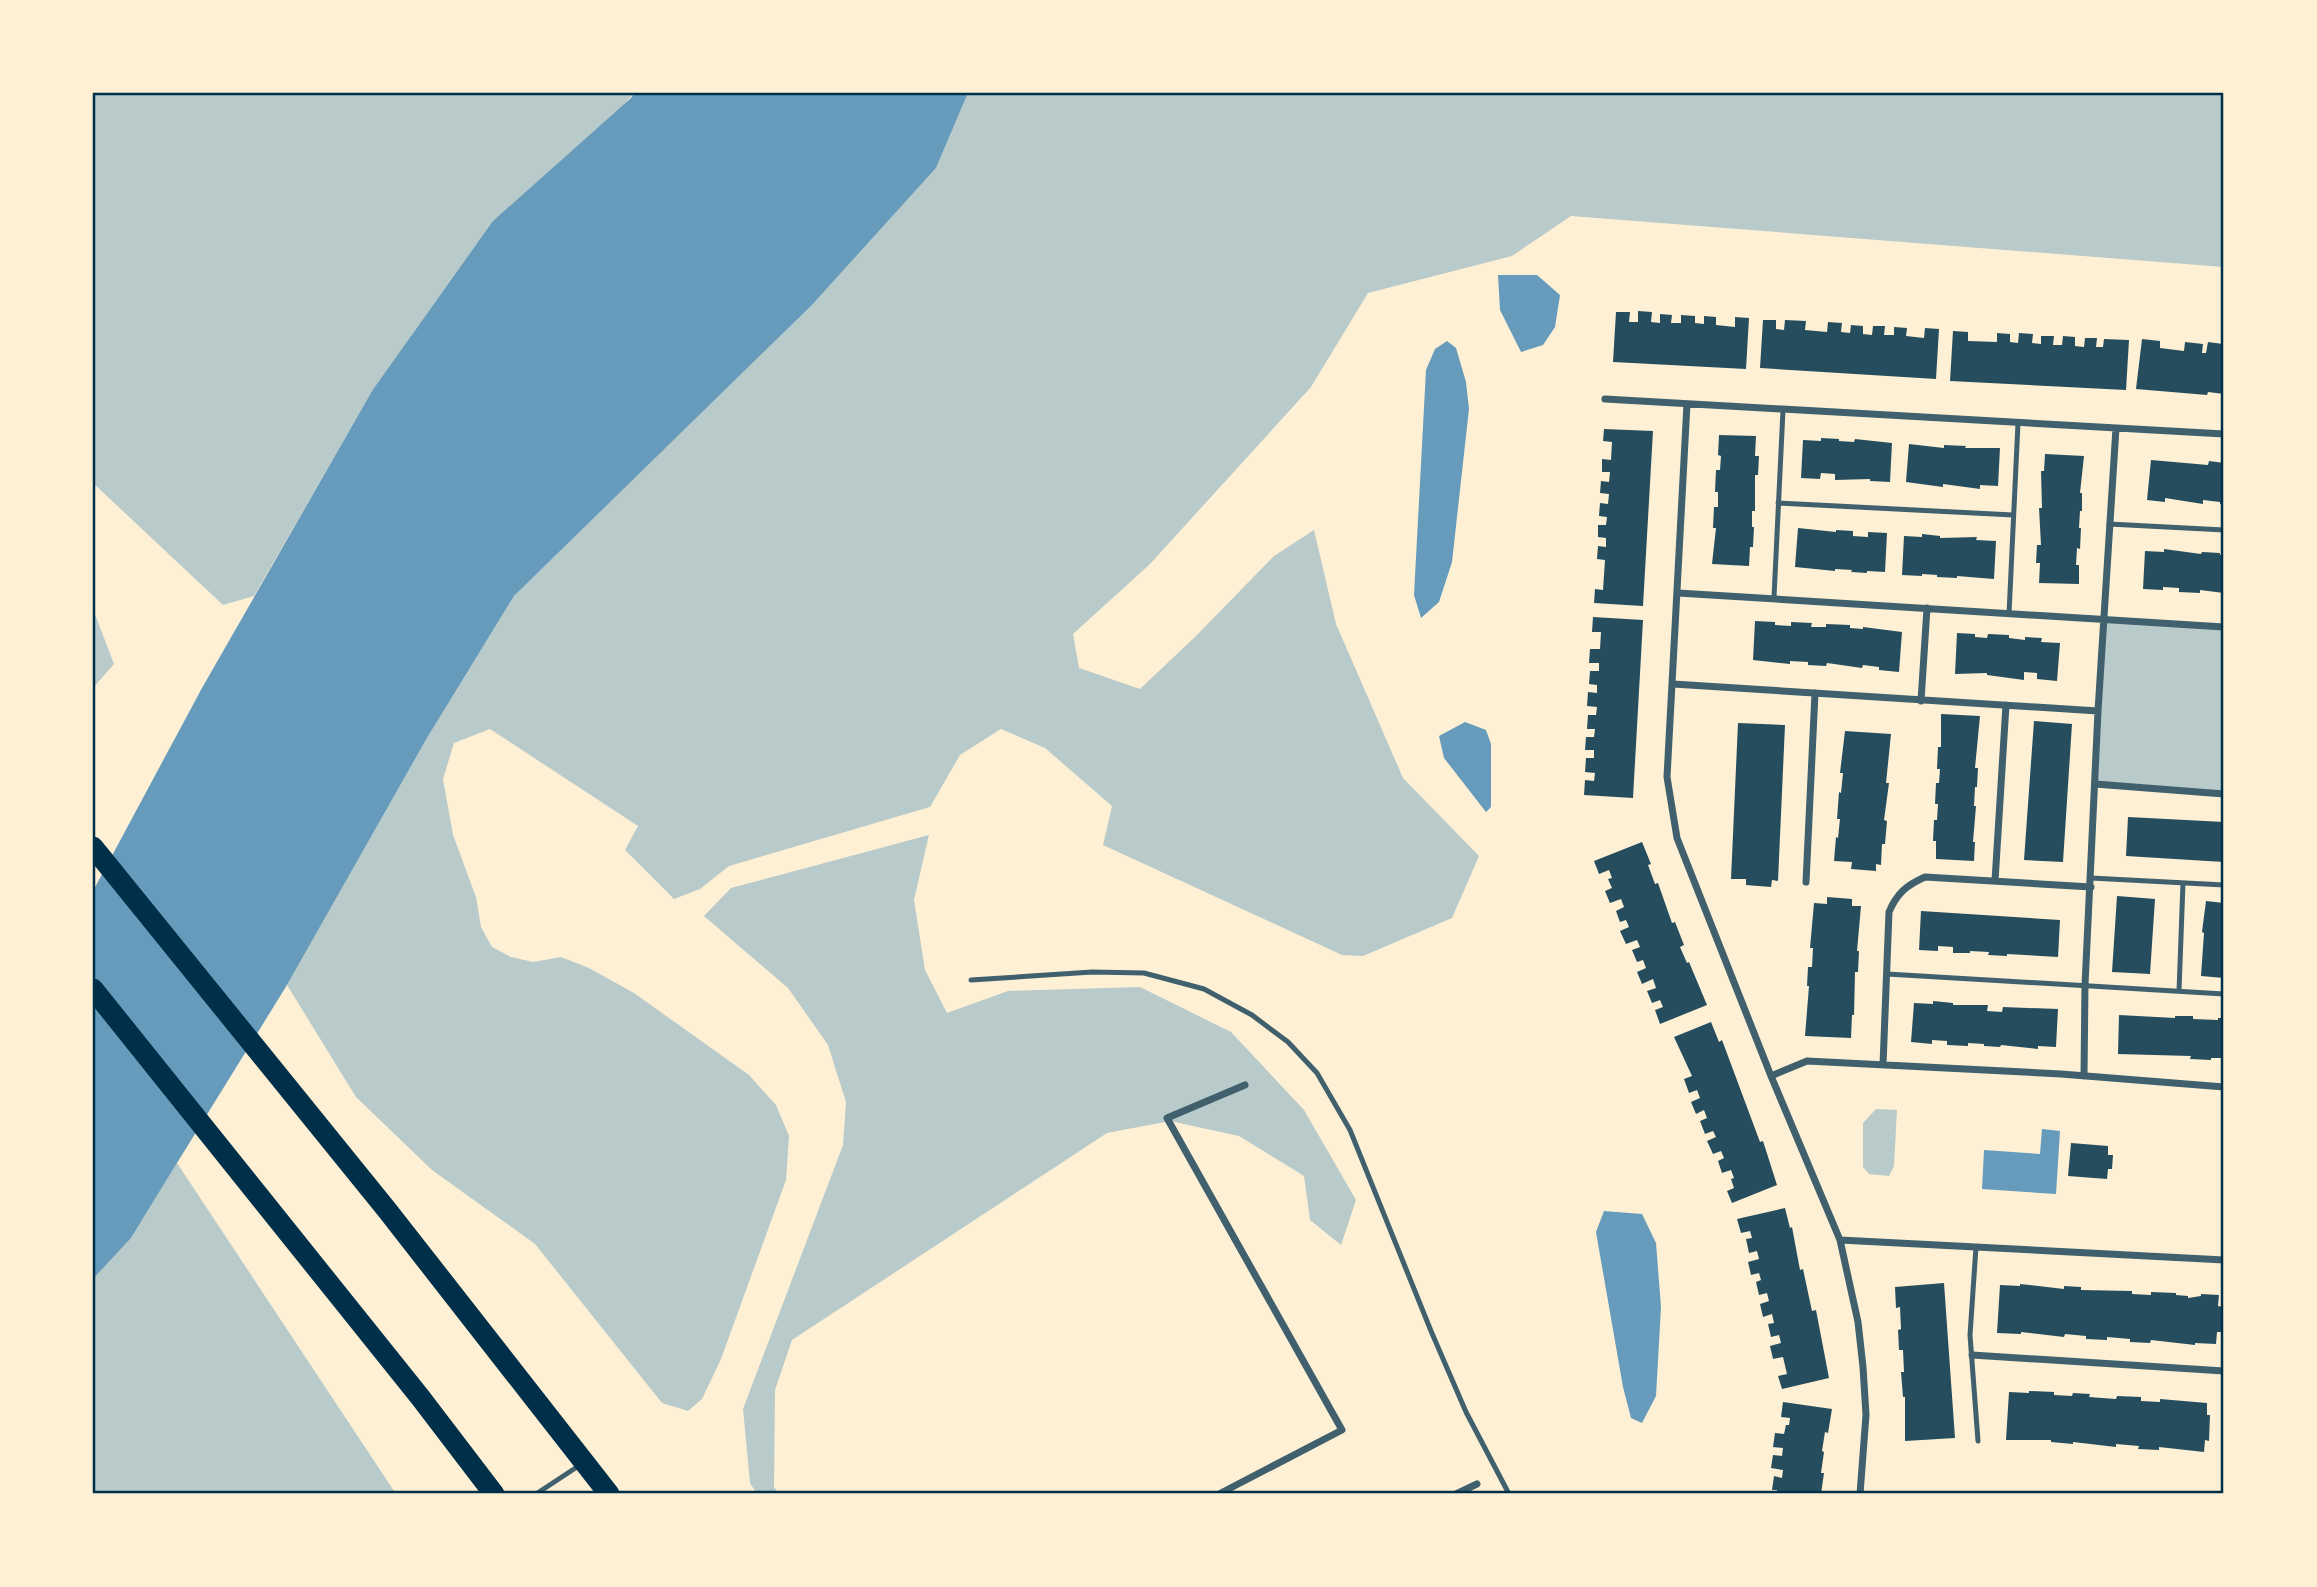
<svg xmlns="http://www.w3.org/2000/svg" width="2317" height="1587" viewBox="0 0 2317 1587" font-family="'Playfair Display',serif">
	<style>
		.green { fill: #b9caca }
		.water { fill: #669bbc }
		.building { fill: #264d5e }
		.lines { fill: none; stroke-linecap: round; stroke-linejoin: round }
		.service { stroke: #3f606c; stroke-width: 5 }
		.minor { stroke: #3f606c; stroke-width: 7 }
		.motorway { stroke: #003049; stroke-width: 21 }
		.neatline { fill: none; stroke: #003049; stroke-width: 2.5 }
	</style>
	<rect width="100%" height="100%" fill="#fdf0d5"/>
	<path class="green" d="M93,93H634L372,391L254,596L223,605L93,483Z
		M968,93H2224V267L1571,216L1512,256L1368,293L1311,387L1150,564L1073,634L1079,668L1140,689L1196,636L1274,556L1314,530L1336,624L1403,778L1479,856L1452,918L1363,956L1342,955L1103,845L1112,806L1045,748L1001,729L960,755L930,807L729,866L700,889L674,899L625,850L638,826L490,729L454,743L443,779L453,835L476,897L481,927L492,947L511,957L533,962L561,957L589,968L634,993L749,1075L776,1105L789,1136L786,1180L721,1359L702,1399L688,1411L662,1403L535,1244L432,1170L356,1097L287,985L427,738L514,596L812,305L936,168Z
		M93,609L114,664L93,688Z
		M2103,619L2224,627V794L2095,784Z
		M929,835L914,900L925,970L947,1013L1008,991L1140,987L1231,1032L1304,1110L1356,1200L1341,1245L1310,1220L1304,1176L1239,1136L1170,1121L1107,1133L792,1340L775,1390L774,1487L779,1494H757L750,1483L743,1409L843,1145L846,1102L828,1045L788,988L704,916L731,888Z
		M1876,1109L1897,1110L1894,1166L1889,1176L1869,1174L1863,1167V1123Z
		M177,1163L396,1494H93V1279L131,1238Z"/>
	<path class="water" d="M634,93H968L936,168L812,305L514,596L427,738L287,985L177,1163L131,1238L93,1279V891L202,688L372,391L493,221L631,98Z
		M1498,275H1537L1560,295L1555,327L1543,345L1521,352L1500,310Z
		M1447,341L1456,348L1466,382L1469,409L1452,562L1439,602L1421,618L1414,595L1426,370L1435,349Z
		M1465,722L1486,730L1491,744V807L1486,812L1444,758L1439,736Z
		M2042,1129L2060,1131L2056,1194L1982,1189L1984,1150L2040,1154Z
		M1604,1211L1642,1214L1656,1243L1661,1307L1656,1396L1642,1423L1631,1418L1623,1387L1596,1232Z"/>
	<path class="building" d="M1638,311L1652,312L1651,322L1660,323V314L1672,315L1671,323H1681V315L1695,316V323L1704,324V316L1716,317V325L1735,327V317L1749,318L1746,369L1613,362L1616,312H1630L1629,322H1638Z
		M1763,320H1776V329L1784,330L1785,320L1806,321L1805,330L1827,332L1828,322L1842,323L1841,332L1850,333L1851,325L1863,326V334L1872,335L1873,326H1885L1884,335H1894V327L1907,328L1906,336L1924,338L1925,328L1939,329L1936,379L1760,368Z
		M1953,331L1968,332V341L1997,342V333L2010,334V342L2018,343L2019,333L2033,334L2032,343L2041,344V336H2054L2053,345H2062L2063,336L2075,337V346L2084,347L2085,338H2097L2096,347H2103L2104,339L2129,340L2126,390L1950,381Z
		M2142,339L2160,341V348L2184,351L2185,342L2203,344L2202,353H2206L2208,342L2223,344L2224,394L2208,392L2207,395L2136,389Z
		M1604,429L1653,431L1643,606L1594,603L1595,589L1603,590L1605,560L1597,559L1598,546L1606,547V538L1598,537V525H1606L1607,517L1599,516L1600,503L1608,504L1609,494L1600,493L1601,481L1609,482L1610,472H1602V459L1611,460L1612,442L1603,441Z
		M1719,435L1756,436L1755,456H1759L1758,475H1755V511H1752V527H1754L1753,547H1750L1749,566L1712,564L1716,528H1713L1714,507H1718V492H1715L1716,470H1720L1721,456L1718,455Z
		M1821,438L1839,439V441L1854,442L1855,439L1892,443L1890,482L1870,481V479L1835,480V474L1821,473L1820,479L1801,478L1803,440L1821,441Z
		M1909,444L1944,448V445L1966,446L1965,448H2000L1998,486L1980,485V489L1943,484V487L1906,482Z
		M2045,454L2084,456L2080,493H2082V511H2080L2079,528H2081L2080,549L2077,548L2076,565H2079V584L2039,583L2040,563H2036L2037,545H2041L2039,508H2042L2041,471H2044Z
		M2151,460L2208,465L2209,461L2224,463V505L2220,504V502L2203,500V504L2165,498V502L2147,500Z
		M1798,528L1836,532V530L1853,531V536L1868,537V532L1887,533L1885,572L1867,571V573L1851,572L1852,570L1835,569V571L1795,567Z
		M1922,534L1940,536V538L1977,537L1976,540L1996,541L1994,579L1957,576V578L1937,577V575L1922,574V576L1902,575L1904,536L1922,537Z
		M2164,549L2201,554L2202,552L2220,553V555H2224V593L2200,590V593L2179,592V588L2163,587V590L2143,589L2145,551L2164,552Z
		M1593,617L1643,620L1633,798L1584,795L1585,780L1594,781L1595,773L1585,772L1586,758H1594V750H1585L1586,737H1594L1595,729H1587L1588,715H1596L1597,707L1587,706L1588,692L1597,693V685L1589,684L1590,671H1599V663H1589L1590,649H1600L1601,632H1592Z
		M1755,621L1775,622V625L1791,626V622L1812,623L1811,627H1826V624L1850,625V628L1863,629V627L1902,632L1899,672L1879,670V667L1863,665L1862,668L1827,663L1826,666L1808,665V662L1790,661V664L1753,660Z
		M1957,633L1975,634V637L1987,638L1988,634L2009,635V638L2025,640V637L2042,638L2041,642L2060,643L2057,681L2037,679V673L2024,672V680L1987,675V673L1955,674Z
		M1941,714L1980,716L1975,768H1978L1977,787H1975L1974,806H1976L1973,842H1975L1974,861L1936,859V841H1933L1934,820H1937L1938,804H1935L1936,783H1939L1940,769H1937L1938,747H1941Z
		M2034,721L2072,724L2063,862L2024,860Z
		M1738,723L1785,725L1778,881L1772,880L1771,887L1746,885V879H1731Z
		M1845,731L1891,734L1886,783H1889L1884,820L1887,821L1885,844H1882L1881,865L1876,864V871L1851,869L1852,862L1834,861L1836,837L1838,838L1840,819H1837L1839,792L1841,793L1843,773H1840Z
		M2128,817L2224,822V862L2126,856Z
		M1642,842L1651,864L1648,865L1655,884L1658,883L1672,923L1675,922L1684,945L1680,947L1687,963L1689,962L1707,1005L1660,1024L1655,1010L1663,1007L1660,1000L1652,1003L1647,991L1656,988L1653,979L1642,984L1637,972L1646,968L1643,960L1637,962L1632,950L1640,947L1637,940L1626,944L1620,931L1629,927L1626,920L1620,922L1616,911L1624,907L1621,899L1610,903L1605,891L1612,888L1608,879L1612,878L1609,870L1599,874L1594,861Z
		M2117,896L2155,899L2150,974L2112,972Z
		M1827,897L1852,899V906H1861L1857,951H1859L1858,972H1855L1854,1015H1852L1851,1038L1805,1036L1809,986H1807L1808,967H1812L1813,948H1810L1814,903L1827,904Z
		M2206,901L2224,903V978L2201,976L2204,933L2202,932Z
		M1921,911L2060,920L2058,957L2007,954V956L1988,955L1989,952L1970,951V953H1953V947L1938,946V951L1919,950Z
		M1933,1001L1953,1003V1005H1988L1987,1011L2002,1012L2003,1007L2058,1009L2056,1047L2038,1046V1049L2001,1045L2000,1047L1984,1046V1044L1968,1043V1046L1947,1045V1041L1932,1040V1044L1911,1042L1914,1003L1933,1004Z
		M2119,1015L2175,1018V1016H2193V1019L2218,1020V1018H2224V1058H2211V1060L2190,1059L2191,1056L2118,1054Z
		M1711,1022L1719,1042L1722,1040L1760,1142L1763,1141L1777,1185L1732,1203L1727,1191L1734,1188L1731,1179L1734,1178L1731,1170L1722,1173L1718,1161L1724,1158L1721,1151L1713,1154L1707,1141L1716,1137L1713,1131L1705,1134L1700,1121L1707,1118L1704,1110L1696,1114L1691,1102L1700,1098L1697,1090L1689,1093L1684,1079L1692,1076L1674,1037Z
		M2071,1143L2108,1146V1155H2113L2112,1169H2108L2107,1179L2068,1176Z
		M1785,1208L1790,1228L1792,1227L1800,1270L1803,1269L1812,1311L1816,1310L1829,1378L1782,1389L1778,1376L1787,1374L1783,1357L1773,1359L1770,1346L1781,1343L1779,1335L1771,1337L1768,1324L1774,1323L1772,1314L1763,1317L1760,1304L1769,1301L1767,1293L1759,1295L1756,1282L1761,1280L1759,1273L1751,1275L1748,1262L1759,1259L1757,1251L1749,1253L1746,1239L1752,1238L1750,1231L1741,1233L1737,1219Z
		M1944,1283L1955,1438L1905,1441V1397H1903L1901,1372H1904L1903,1350H1899L1898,1330L1901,1329L1900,1307L1896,1308L1895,1287Z
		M2020,1284L2064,1289V1286L2081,1287V1290L2132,1291V1294L2151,1295V1292L2176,1293V1295L2188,1296V1298L2201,1296V1294L2219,1295L2218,1306L2224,1307L2223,1332H2217L2216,1344L2195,1343V1345L2151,1340L2150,1343L2130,1342V1339L2107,1337V1340L2086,1339V1336L2065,1334L2064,1337L2021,1332V1334L1997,1333L2000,1285L2020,1286Z
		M2029,1391L2054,1392V1395L2072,1396L2073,1393L2090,1394L2089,1397L2116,1399L2117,1396L2141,1397V1401L2160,1402V1399L2207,1403V1415H2210L2209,1441L2205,1440L2204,1452L2159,1447V1450L2138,1449L2139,1446L2116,1444V1447L2073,1442V1444L2051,1442V1440H2006L2009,1392L2029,1393Z
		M1783,1402L1832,1409L1828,1433L1825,1432L1822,1451L1824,1452L1821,1473H1824L1821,1494H1777V1490H1772L1774,1476L1782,1478L1783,1470L1771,1468L1773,1455L1782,1456L1783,1448L1773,1447L1775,1433L1784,1434L1786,1425H1789L1790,1418L1781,1417Z"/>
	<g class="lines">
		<path class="service" d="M1778,503L2013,515
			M2109,524L2224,530
			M1774,597L1783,410
			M2009,614L2018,423
			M2091,878L2224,885
			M1887,974L2224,994
			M971,980L1092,972L1144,973L1204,989L1252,1015L1288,1042L1317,1073L1350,1130L1431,1331L1466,1412L1509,1494
			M2179,991L2183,883
			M1976,1247L1970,1335L1978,1441
			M536,1494L580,1465"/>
		<path class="minor" d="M1605,399L2224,434
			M1687,404L1667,777L1677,838L1771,1076L1840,1240L1858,1322L1863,1367L1866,1415L1860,1494
			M1678,593L2224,627
			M1673,684L2098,711
			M1921,701L1927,608
			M2095,784L2224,794
			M1995,881L2006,705
			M1806,882L1815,693
			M1883,1065L1889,912C1897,893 1907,885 1925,877L2091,887
			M1771,1076L1807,1061L2061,1074L2224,1087
			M2084,1076L2085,985L2098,711L2116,428
			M1840,1240L2224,1260
			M1972,1355L2224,1371
			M1219,1494L1342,1430L1167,1118L1245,1085
			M1456,1494L1477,1484"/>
		<path class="motorway" d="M93,847L387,1210L609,1494
			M93,989L420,1397L494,1494"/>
	</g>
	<rect width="2317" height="1587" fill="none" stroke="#fdf0d5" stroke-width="189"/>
	<rect x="94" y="94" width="2128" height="1398" class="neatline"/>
</svg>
